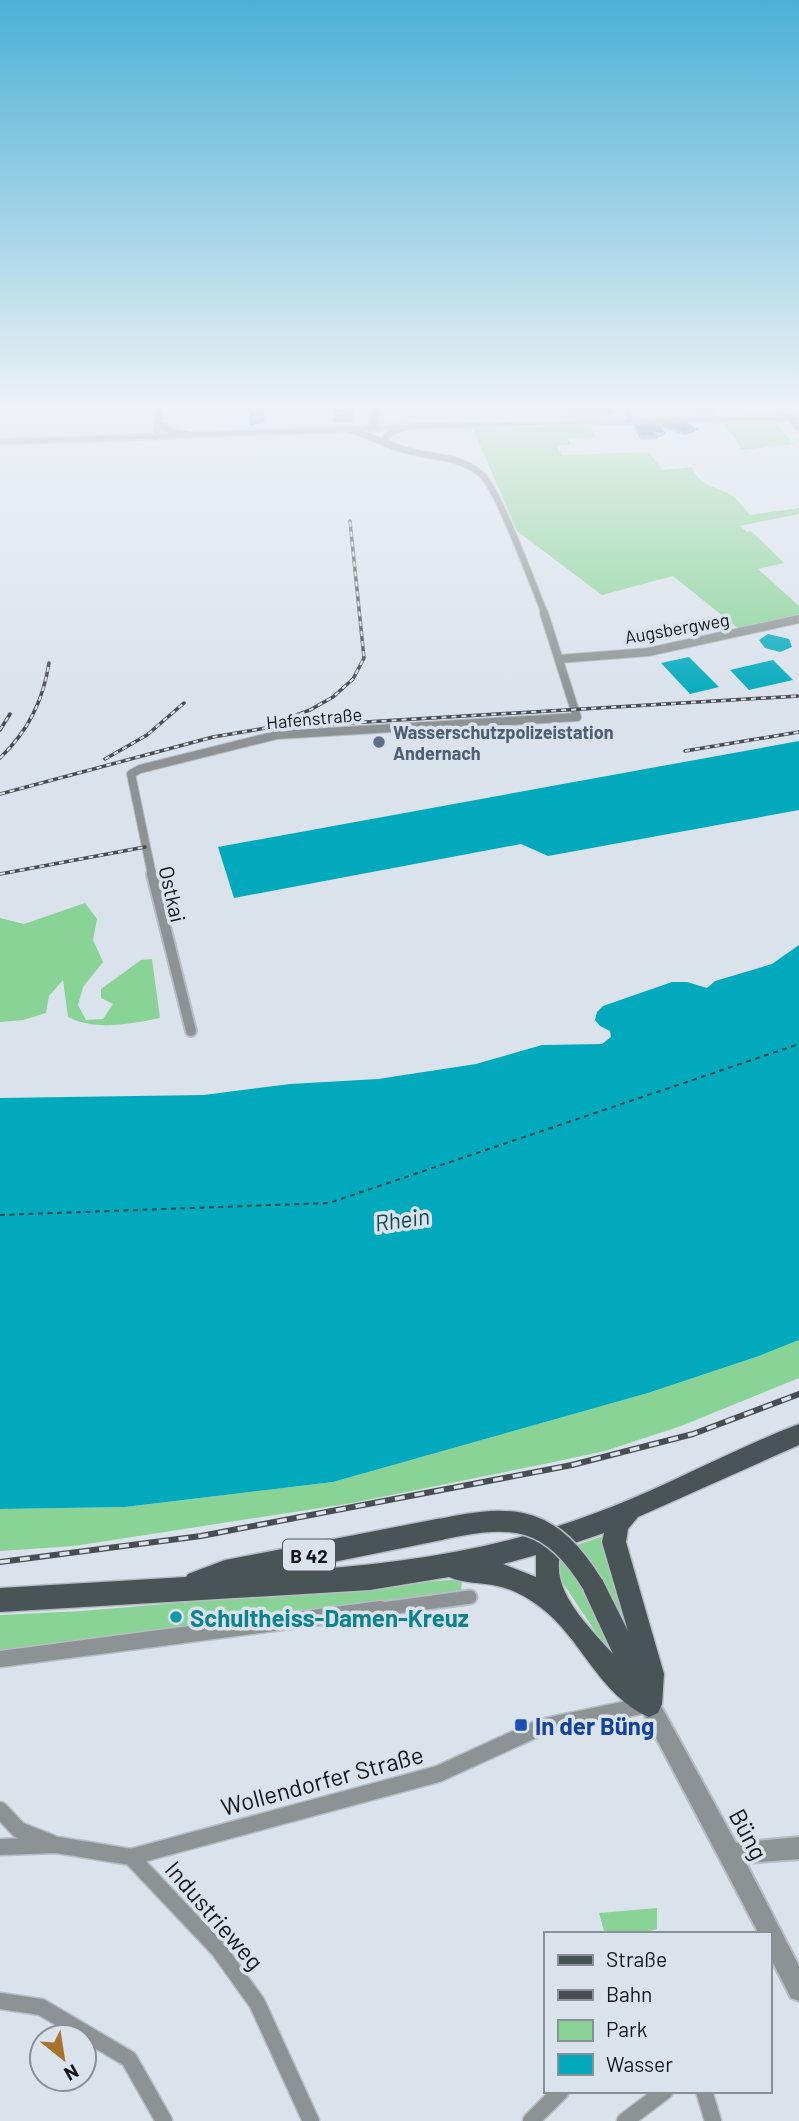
<svg xmlns="http://www.w3.org/2000/svg" width="799" height="2121" viewBox="0 0 799 2121" font-family="Barlow,sans-serif">
	<style>
		.green { fill: #89d396 }
		.water { fill: #00aabc }
		.lines { fill: none; stroke-linecap: round; stroke-linejoin: round }
		.ferry { stroke: #0e4a51; stroke-width: 2; stroke-dasharray: 5 4.5; stroke-linecap: butt }
		.minor-far4-casing { stroke: #b6bdc6; stroke-width: 8 }
		.minor-far3-casing { stroke: #b6bdc6; stroke-width: 10 }
		.minor-far2-casing { stroke: #b6bdc6; stroke-width: 14 }
		.minor-far1-casing { stroke: #b6bdc6; stroke-width: 17 }
		.minor-casing { stroke: #b6bdc6; stroke-width: 19 }
		.tertiary-casing { stroke: #b6bdc6; stroke-width: 4 }
		.primary-casing { stroke: #b6bdc6; stroke-width: 3 }
		.minor-far4 { stroke: #8d9395; stroke-width: 6 }
		.minor-far3 { stroke: #8d9395; stroke-width: 8 }
		.minor-far2 { stroke: #8d9395; stroke-width: 10 }
		.minor-far1 { stroke: #8d9395; stroke-width: 13 }
		.minor { stroke: #8d9395; stroke-width: 16 }
		.tertiary { fill: #8d9395; fill-rule: evenodd }
		.primary { fill: #495457; fill-rule: evenodd }
		.rail-far1-casing { stroke: #484d52; stroke-width: 3.5 }
		.rail-casing { stroke: #484d52; stroke-width: 6 }
		.rail-far1 { stroke: #dae2ec; stroke-width: 2; stroke-dasharray: 5; stroke-linecap: butt }
		.rail { stroke: #dae2ec; stroke-width: 3.5; stroke-dasharray: 10; stroke-linecap: butt }
		.primary-bridge-casing { stroke: #b6bdc6; stroke-width: 24; stroke-linecap: butt }
		.primary-bridge { stroke: #495457; stroke-width: 21 }
		.wall { fill: #7592b6 }
		.shaded-wall { fill: #4d71a0 }
		.building { fill: #10417f; stroke: #4d71a0; stroke-width: 2 }
		.service-dot { fill: #5c6f8a; stroke: #dae2ec; stroke-width: 2.5 }
		.culture-dot { fill: #0f9aa8; stroke: #dae2ec; stroke-width: 2.5 }
		.transit-dot { fill: #1a4fb4; stroke: #dae2ec; stroke-width: 2.5 }
		.labels { text-anchor: middle; dominant-baseline: central; stroke-width: 7; stroke-linejoin: round; paint-order: stroke }
		.far-street-label { font-size: 18px; fill: #121519; stroke: #dae2ec }
		.far-service-label { font-size: 18px; font-weight: bold; fill: #4e5e75; stroke: #dae2ec; text-anchor: start }
		.shield { fill: #dae2ec; stroke: #4e5258; stroke-width: 2 }
		.shield-label { font-size: 19px; font-weight: bold; fill: #121519 }
		.street-label { font-size: 21px; fill: #121519; stroke: #dae2ec }
		.water-label { font-size: 23px; font-style: italic; fill: #0e4a51; stroke: #dae2ec }
		.near-culture-label { font-size: 24px; font-weight: bold; fill: #0d838f; stroke: #dae2ec; text-anchor: start }
		.near-transit-label { font-size: 24px; font-weight: bold; fill: #164399; stroke: #dae2ec; text-anchor: start }
		.near-street-label { font-size: 24px; fill: #121519; stroke: #dae2ec }
	</style>
	<rect width="100%" height="100%" fill="#dae2ec"/>
	<path class="green" d="M772,420L794,444L741,450L735,438L720,421Z
		M590,424L595,437L568,439L571,444L557,446L562,455L649,452L662,470L692,467C700,486 712,485 729,494C736,497 744,508 750,515L799,508V514L740,526L747,532L751,531L784,563L758,569L799,606V614L739,629L673,576L602,595L517,531L473,429L506,430L522,425Z
		M85,903L97,919L93,940L103,962L83,987L78,1005L86,1020L103,1019L113,1004L101,998V989L141,960L152,959L160,1018C131,1024 95,1031 68,1017L63,980L49,996L46,1013L23,1020L0,1022V918L24,924Z
		M799,1340V1378L681,1426L605,1451L544,1464L352,1503L74,1546L0,1551V1509L125,1507L333,1482L648,1393L759,1356Z
		M609,1534L647,1672L577,1545Z
		M556,1556C590,1583 611,1645 630,1684L559,1577Z
		M462,1579L461,1592L0,1654V1615L82,1611Z
		M657,1908V1929L640,1934H605L599,1913Z"/>
	<path class="water" d="M768,634L789,639L792,647L780,652L765,648L759,640Z
		M689,657L719,687L690,694L661,663Z
		M773,660L793,680L749,690L730,670Z
		M799,741V810L548,856L521,844L234,898L218,847Z
		M799,945V1340L759,1356L648,1393L333,1482L125,1507L0,1509V1098L204,1095L290,1084L378,1079L476,1064L542,1045L602,1044L611,1037L610,1031L600,1026L595,1020L597,1012L603,1006L672,982H687L707,988L715,981L772,964Z"/>
	<g class="lines">
		<path class="ferry" d="M0,1215L329,1203L799,1044"/>
		<g class="minor-far4-casing">
			<path id="minor-far4" d="M627,405L630,420
				M780,415L790,418L799,429
				M159,424L172,432L191,435
				M350,430C370,435 386,445 405,450C431,458 459,455 481,474C498,488 534,588 545,614
				M156,437L160,405
				M385,439L391,432L404,428"/>
		</g>
		<g class="minor-far3-casing">
			<path id="minor-far3" d="M559,659L648,652L799,619
				M152,875L131,774L140,769L277,735L577,717L544,613"/>
		</g>
		<g class="minor-far2-casing">
			<path id="minor-far2" d="M152,874L191,1031"/>
		</g>
		<g class="minor-far1-casing">
			<path id="minor-far1" d="M367,1611L470,1597"/>
		</g>
		<g class="minor-casing">
			<path id="minor" d="M0,1659L381,1609
				M0,1810L19,1830L52,1843
				M0,1847L57,1845L131,1857L438,1774L541,1727L646,1705
				M131,1857L219,1950L257,2003L311,2121
				M0,2001L41,2007L129,2059L164,2121
				M704,2091L713,2121
				M531,2121L561,2091
				M625,2121L665,2091"/>
		</g>
		<g class="tertiary-casing">
			<path id="tertiary" d="M372,405H380L378,426L799,416V420L525,425L0,444V440L370,426Z
				M649,1694L656,1697L736,1843L799,1837V1859L746,1863L799,1966V2001L791,1998L769,1955V1934H759L642,1711L639,1704L642,1697Z"/>
		</g>
		<g class="primary-casing">
			<path id="primary" d="M799,1424V1445L638,1517L628,1529L626,1542L664,1674L662,1704L658,1713L649,1717C599,1696 581,1637 540,1607C527,1597 512,1589 497,1586C481,1582 464,1584 449,1577L370,1590L0,1612V1588L186,1577L188,1574L225,1560L442,1518L450,1521L454,1529L450,1537L442,1540L289,1571C392,1565 493,1551 590,1515C661,1490 728,1451 799,1424ZM604,1533L602,1542L628,1631L601,1577L593,1573L585,1577L581,1585L613,1654C589,1626 545,1587 563,1547ZM536,1555V1577L503,1564Z"/>
		</g>
		<use href="#minor-far4" class="minor-far4"/>
		<use href="#minor-far3" class="minor-far3"/>
		<use href="#minor-far2" class="minor-far2"/>
		<use href="#minor-far1" class="minor-far1"/>
		<use href="#minor" class="minor"/>
		<use href="#tertiary" class="tertiary"/>
		<use href="#primary" class="primary"/>
		<g class="rail-far1-casing">
			<path id="rail-far1" d="M281,721L310,710L333,697L353,679L364,658L350,521
				M0,730L10,714
				M685,751L799,732
				M0,758C28,731 43,701 49,663
				M105,759L147,735L184,703
				M0,794L213,737L266,728L799,696
				M0,874L145,847"/>
		</g>
		<g class="rail-casing">
			<path id="rail" d="M0,1562L201,1536L572,1465L693,1434L799,1394"/>
		</g>
		<use href="#rail-far1" class="rail-far1"/>
		<use href="#rail" class="rail"/>
		<g class="primary-bridge-casing">
			<path id="primary-bridge" d="M442,1529C516,1513 551,1517 593,1585"/>
		</g>
		<use href="#primary-bridge" class="primary-bridge"/>
	</g>
	<path class="wall" d="M333,405H352L353,422H334Z
		M567,405H615L614,414L568,413Z
		M691,405H716L714,415L690,413Z
		M661,424L695,432L684,435L661,427Z
		M635,425L664,433L663,437H658V439L641,440L634,429Z"/>
	<path class="shaded-wall" d="M264,410L265,423L250,425L249,411Z
		M696,429L695,432L684,435V432Z"/>
	<path class="building" d="M248,405H264V410L249,411Z
		M333,405H352V412H333Z
		M685,422L696,429L684,432L661,424Z
		M658,424L664,433H655L658,436H641L635,425Z"/>
	<linearGradient id="sky" x2="0" y2="1"><stop stop-color="#4bb0d6"/><stop offset="0.58" stop-color="#eef2f6"/><stop offset="1" stop-color="#eef2f6" stop-opacity="0"/></linearGradient>
	<rect width="799" height="702" fill="url(#sky)"/>
	<circle class="service-dot" cx="379" cy="742" r="7"/>
	<circle class="culture-dot" cx="176" cy="1617" r="7"/>
	<rect class="transit-dot" x="514" y="1718" width="14" height="14" rx="3.5"/>
	<g class="labels">
		<g class="far-street-label">
			<text transform="translate(677 628) rotate(-10)">Augsbergweg</text>
			<text transform="translate(314 718) rotate(-5)">Hafenstraße</text>
		</g>
		<g class="far-service-label">
			<text x="393" y="732">Wasserschutzpolizeistation<tspan x="393" dy="21">Andernach</tspan></text>
		</g>
		<rect class="shield" x="283" y="1539.5" width="52" height="31" rx="5"/>
		<g class="shield-label">
			<text x="309" y="1555">B 42</text>
		</g>
		<g class="street-label">
			<text transform="translate(173 894) rotate(77)">Ostkai</text>
		</g>
		<g class="water-label">
			<text transform="translate(402 1219) rotate(-8)">Rhein</text>
		</g>
		<g class="near-culture-label">
			<text x="190" y="1617">Schultheiss-Damen-Kreuz</text>
		</g>
		<g class="near-transit-label">
			<text x="535" y="1725">In der Büng</text>
		</g>
		<g class="near-street-label">
			<text transform="translate(322 1780) rotate(-15)">Wollendorfer Straße</text>
			<text transform="translate(749 1834) rotate(62)">Büng</text>
			<text transform="translate(215 1915) rotate(49)">Industrieweg</text>
		</g>
	</g>
	<rect x="544" y="1932" width="228" height="161" fill="#dae2ec" stroke="#8a9098" stroke-width="2"/>
	<rect x="558" y="1955" width="35" height="10" fill="#495457" stroke="#8a9098" stroke-width="2"/>
	<text x="606" y="1967" font-size="21" fill="#121519">Straße</text>
	<rect x="558" y="1990" width="35" height="10" fill="#484d52" stroke="#8a9098" stroke-width="2"/>
	<text x="606" y="2002" font-size="21" fill="#121519">Bahn</text>
	<rect x="558" y="2020" width="35" height="21" fill="#89d396" stroke="#8a9098" stroke-width="2"/>
	<text x="606" y="2037" font-size="21" fill="#121519">Park</text>
	<rect x="558" y="2054" width="35" height="21" fill="#00aabc" stroke="#8a9098" stroke-width="2"/>
	<text x="606" y="2072" font-size="21" fill="#121519">Wasser</text>
	<g transform="translate(63 2058) rotate(150)"><circle r="33" fill="#dae2ec" stroke="#8a9098" stroke-width="2"/>
	<path d="M0-5L12 26L0 18L-12 26Z" fill="#a8742d"/>
	<text y="-10" font-size="19" font-weight="bold" text-anchor="middle" fill="#121519">N</text>
	</g>
</svg>
